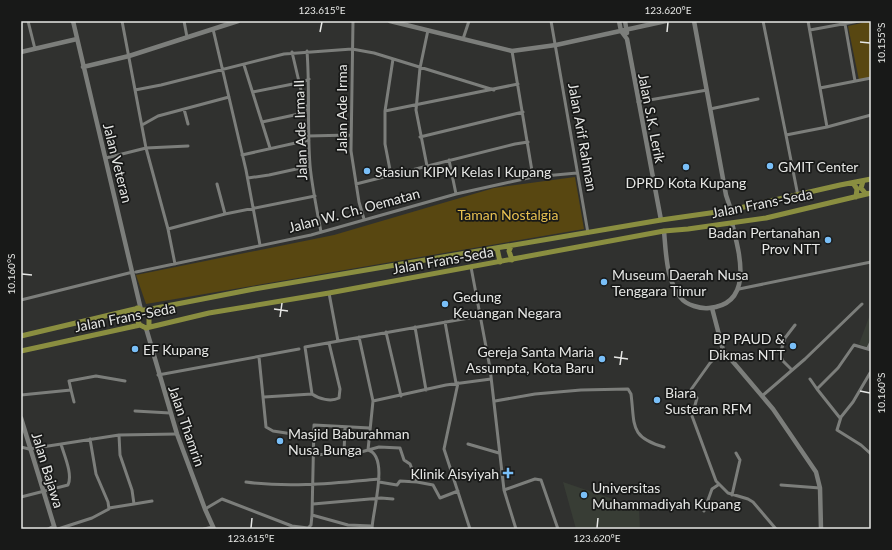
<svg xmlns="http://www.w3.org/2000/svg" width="892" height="550" viewBox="0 0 892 550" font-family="Lato,sans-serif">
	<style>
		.built { fill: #383d35 }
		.green { fill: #584711 }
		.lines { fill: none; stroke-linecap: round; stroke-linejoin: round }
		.street { stroke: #7c7e7b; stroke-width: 3 }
		.secondary { stroke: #7c7e7b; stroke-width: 4.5 }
		.primary { stroke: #8a8e40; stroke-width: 5 }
		.ticks { fill: none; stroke: #e6e7e5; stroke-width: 1.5 }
		.poi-dot { fill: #79bff8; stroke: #181918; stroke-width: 1.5 }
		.labels { text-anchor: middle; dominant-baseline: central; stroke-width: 3.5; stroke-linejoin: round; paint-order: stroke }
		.street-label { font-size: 14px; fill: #e6e7e5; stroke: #181918 }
		.poi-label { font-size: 14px; fill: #e6e7e5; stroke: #181918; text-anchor: start }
		.park-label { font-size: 14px; fill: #e8c150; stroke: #181918 }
		.neatline { fill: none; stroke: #e6e7e5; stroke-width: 1.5 }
		.ticks-label { font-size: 10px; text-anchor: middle; fill: #e6e7e5 }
	</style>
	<rect width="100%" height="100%" fill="#30312f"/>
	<path class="built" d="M871,312V349L859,344Z
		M563,482L639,508L640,529H576Z"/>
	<path class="green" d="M871,21V77L859,80L848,26Z
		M575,177L584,229L146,304L136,275L334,235L494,188Z"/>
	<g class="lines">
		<path class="street" d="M28,21L35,49
			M184,21L187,37
			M353,21L351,151L359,202L364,219
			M551,21L588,233
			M763,21L786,135L827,127
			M808,21L827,127L871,115
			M845,24L855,81
			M213,29L246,170L260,245
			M810,30L859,21
			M463,39L469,21
			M307,51C310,90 307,127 310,165C312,187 317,210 321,232
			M512,51L533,177
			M292,52L304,103L308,110
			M244,65L270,148
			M820,88L871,78
			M135,90L161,85L284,54L352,49L374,53L494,90
			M253,92L303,82L309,79
			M638,102L707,90
			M184,109L188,124
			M710,109L758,99
			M385,111L393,59
			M262,122L308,112
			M142,125L158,116L229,97
			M786,135L798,196
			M308,136L350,135
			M420,137L523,112
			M242,155L309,140
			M106,158L146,148L122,21
			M449,160L456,194
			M427,166L416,110L420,68L428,30
			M391,175L385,144V111L518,84
			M248,178L269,175L310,166
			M217,184L225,214
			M356,184L515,144L528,142
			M168,229L225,214L315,196
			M175,264L168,229L146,148L188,146
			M471,267L490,368L504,490L516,529
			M136,272L311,235L456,194L501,184L533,177L577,173
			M739,289L871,262
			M329,293L338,341
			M21,300L133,272
			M445,322L456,383
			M415,327L426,390
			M386,332L401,396
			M359,337L373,401L368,450
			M868,348L871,342
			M723,350L710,363L690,391L697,398L692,416L716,481L728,493L748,499L753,502L776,529
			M259,357L266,427L273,431L312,437
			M792,370L783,361L780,354L785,338L795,325
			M870,373L853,402L841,417L837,430L861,445L871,454
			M158,375L299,349
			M810,379L817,389
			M458,383L444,449L470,529
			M71,390L74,402
			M312,394L305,347L480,316
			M21,395L71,390L69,381L96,376L125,381
			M762,396L805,359L862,304
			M264,397L312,394C319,399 331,402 339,398L340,389L329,343
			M373,401L446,385L491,379
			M495,401L535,394L581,390L628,389L631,394C635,425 629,437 664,447
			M135,411L170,413
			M840,418L817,389L838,368L854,345L871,350
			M468,444L499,453
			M21,447L29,449L119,435L177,434
			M368,450C390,456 372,513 372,529
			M344,453L345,427
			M314,455L361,452L379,447L400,448L404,460L410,464L417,482
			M246,482C291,488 334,483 379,479
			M379,482L397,485L400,481L417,482L433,485L440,498L458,491
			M781,485L820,488
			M504,490L535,479L541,480L558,529
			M732,495L740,460L736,453
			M21,497L68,485C73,474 64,455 61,444
			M134,504L152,501
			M313,504L381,498L393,499
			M109,508L134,504L132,490L120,455L119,435
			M205,509L222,499L292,526L308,528L311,525L312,515L314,425L370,428
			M704,511L712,489L718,485
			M312,515L348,525L372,526
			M48,529L54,526
			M58,529L92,518L109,509L108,502L96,474L90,439
			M204,529L213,527"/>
		<path class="secondary" d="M73,21L141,310
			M390,21L512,51L556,45L666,21
			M619,21L621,31L627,39L661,220
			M625,21L627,33
			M694,21L726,195L731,210
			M21,52L77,39
			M83,67L129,56L238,21
			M664,231C666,252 666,281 681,298C686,305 701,309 709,308C755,304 739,252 732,223
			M712,308L723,350L773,409L816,472L820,488L821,529
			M146,328L177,434L205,509L214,529
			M21,418L55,529"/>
		<path class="primary" d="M863,181L861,188L866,194
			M853,183L857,189L856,197
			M511,246L509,251L512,260
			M497,248L500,262
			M137,308L135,317L140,325
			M146,310L149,313V326
			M21,336L139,308L141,310H146L254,289L661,220L731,210L840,185L871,179
			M21,351L140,325L146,328L209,313L329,293L664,231L688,229L766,218L871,193"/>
	</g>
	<path class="ticks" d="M320,32L322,22M667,32L668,22M860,42L870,43M22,274L32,275M274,309L288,311M280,317L282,303M614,357L628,359M620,365L622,351M860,391L870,393M251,528L252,518M597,528L598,518"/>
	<g class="poi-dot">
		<circle cx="770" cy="166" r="4"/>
		<circle cx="686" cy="167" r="4"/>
		<circle cx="367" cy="171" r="4"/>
		<circle cx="828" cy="240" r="4"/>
		<circle cx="604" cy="282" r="4"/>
		<circle cx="445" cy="304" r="4"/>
		<circle cx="793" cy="346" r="4"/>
		<circle cx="135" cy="349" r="4"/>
		<circle cx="602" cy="359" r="4"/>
		<circle cx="657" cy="400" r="4"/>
		<circle cx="280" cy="441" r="4"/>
		<path d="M506 467h4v4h4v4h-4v4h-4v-4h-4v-4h4z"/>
		<circle cx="584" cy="495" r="4"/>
	</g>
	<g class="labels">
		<g class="street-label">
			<text transform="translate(341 109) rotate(-90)">Jalan Ade Irma</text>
			<text transform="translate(652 118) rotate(79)">Jalan S.K. Lerik</text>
			<text transform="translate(300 130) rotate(-92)">Jalan Ade Irma II</text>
			<text transform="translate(583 137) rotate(80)">Jalan Arif Rahman</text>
			<text transform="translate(118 163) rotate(76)">Jalan Veteran</text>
			<text transform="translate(762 203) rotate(-11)">Jalan Frans-Seda</text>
			<text transform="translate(354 210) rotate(-15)">Jalan W. Ch. Oematan</text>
			<text transform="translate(443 260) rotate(-10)">Jalan Frans-Seda</text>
			<text transform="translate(125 317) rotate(-11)">Jalan Frans-Seda</text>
			<text transform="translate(187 426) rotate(71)">Jalan Thamrin</text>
			<text transform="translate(48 470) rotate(73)">Jalan Bajawa</text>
		</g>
		<g class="poi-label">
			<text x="778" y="166">GMIT Center</text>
			<text x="375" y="171">Stasiun KIPM Kelas I Kupang</text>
			<text x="686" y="182" text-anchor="middle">DPRD Kota Kupang</text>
			<text x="820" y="232" text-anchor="end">Badan Pertanahan<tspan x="820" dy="16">Prov NTT</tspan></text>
			<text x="612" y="274">Museum Daerah Nusa<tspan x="612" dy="16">Tenggara Timur</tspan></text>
			<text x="453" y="296">Gedung<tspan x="453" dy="16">Keuangan Negara</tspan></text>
			<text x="785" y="338" text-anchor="end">BP PAUD &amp;<tspan x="785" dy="16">Dikmas NTT</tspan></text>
			<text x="143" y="349">EF Kupang</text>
			<text x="594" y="351" text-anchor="end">Gereja Santa Maria<tspan x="594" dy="16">Assumpta, Kota Baru</tspan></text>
			<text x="665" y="392">Biara<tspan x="665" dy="16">Susteran RFM</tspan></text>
			<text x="288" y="433">Masjid Baburahman<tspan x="288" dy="16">Nusa Bunga</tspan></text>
			<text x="499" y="473" text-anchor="end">Klinik Aisyiyah</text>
			<text x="592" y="487">Universitas<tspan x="592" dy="16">Muhammadiyah Kupang</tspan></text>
		</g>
		<g class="park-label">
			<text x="508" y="214">Taman Nostalgia</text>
		</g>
	</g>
	<rect width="892" height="550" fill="none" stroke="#181918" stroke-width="44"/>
	<rect x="22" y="22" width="848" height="506" class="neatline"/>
	<g class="ticks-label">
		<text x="322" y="14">123.615°E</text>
		<text x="668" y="14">123.620°E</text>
		<text transform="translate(881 43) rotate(-90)" y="4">10.155°S</text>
		<text transform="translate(11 274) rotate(-90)" y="4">10.160°S</text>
		<text transform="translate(881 393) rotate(-90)" y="4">10.160°S</text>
		<text x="251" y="542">123.615°E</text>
		<text x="597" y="542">123.620°E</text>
	</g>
</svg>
